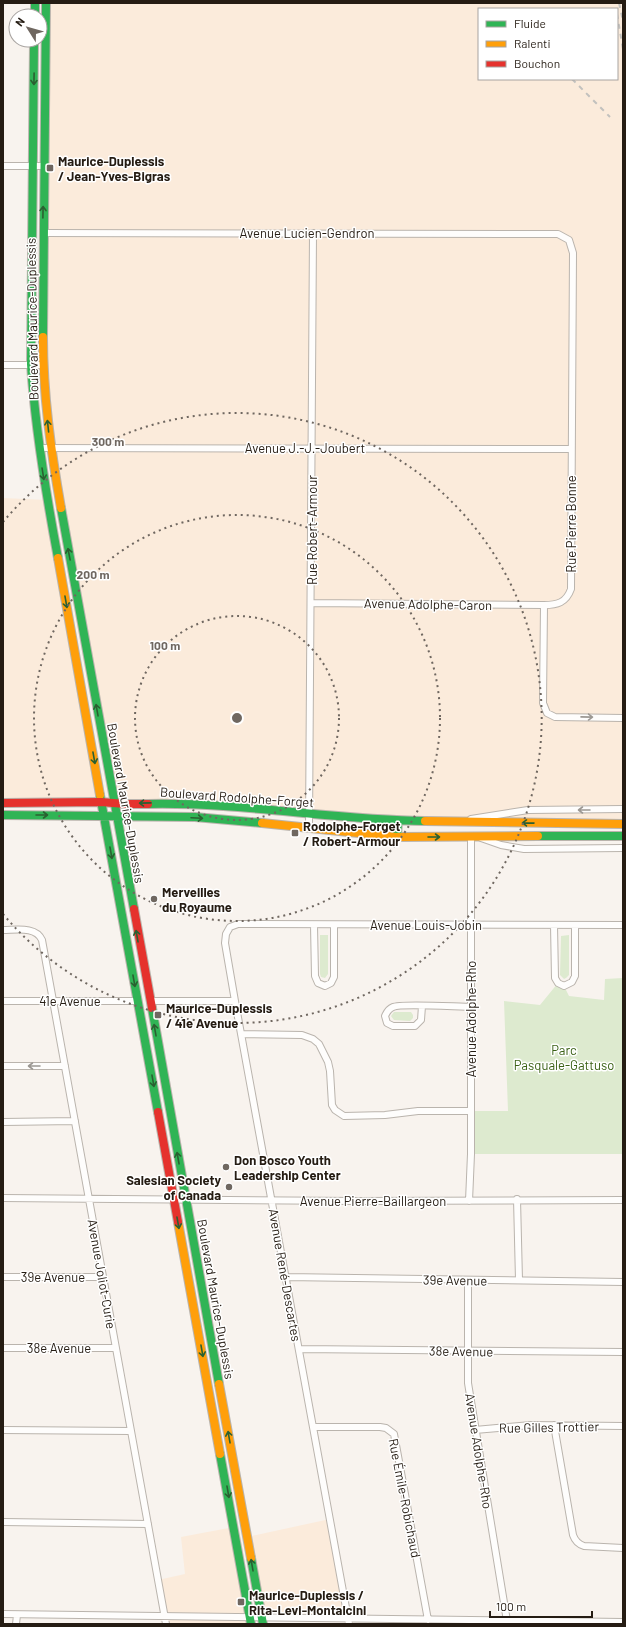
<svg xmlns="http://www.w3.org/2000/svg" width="626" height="1627" viewBox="0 0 626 1627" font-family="Barlow,sans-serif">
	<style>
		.built { fill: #fbebdb; fill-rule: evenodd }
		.green { fill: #ddeacf }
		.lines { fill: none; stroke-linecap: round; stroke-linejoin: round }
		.street-casing { stroke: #bab4ad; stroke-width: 8 }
		.fast-casing { stroke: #bab4ad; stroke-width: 10 }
		.slow-casing { stroke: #bab4ad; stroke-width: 10 }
		.jam-casing { stroke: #bab4ad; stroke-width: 10 }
		.street { stroke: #fefdfc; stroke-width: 6 }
		.fast { stroke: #30b455; stroke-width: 8 }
		.slow { stroke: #ff9f0a; stroke-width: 8 }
		.jam { stroke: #e5322d; stroke-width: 8 }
		.rail { stroke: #c2c1be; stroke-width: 2; stroke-dasharray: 5 5; stroke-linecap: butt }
		.oneway { stroke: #2a6031 }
		.oneway2 { stroke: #9c9893 }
		.ring { fill: none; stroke: #6f6760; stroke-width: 2; stroke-dasharray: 2 4 }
		.poi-dot { fill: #6f6760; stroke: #fff; stroke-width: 1.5 }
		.labels { text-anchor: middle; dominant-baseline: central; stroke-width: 3; stroke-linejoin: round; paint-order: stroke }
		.poi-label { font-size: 13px; font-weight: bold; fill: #251c13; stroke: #fff; text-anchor: start }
		.street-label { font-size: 13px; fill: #251c13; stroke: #fff }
		.park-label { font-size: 13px; fill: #3a6115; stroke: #fff }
		.centre { fill: #6f6760; stroke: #fff; stroke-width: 2 }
		.ring-label { font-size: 12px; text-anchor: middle; font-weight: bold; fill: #6f6760; stroke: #fff; stroke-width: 3; stroke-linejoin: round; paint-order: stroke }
	</style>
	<rect width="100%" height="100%" fill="#f8f3ee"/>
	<path class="built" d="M46,3H623V825L509,822L114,803L50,447L44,166ZM479,9H617V79H479Z
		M3,498L47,500L101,802L3,803Z
		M330,1519L348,1619L262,1617L247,1537Z
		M234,1527L251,1624H166L158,1580L185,1574L181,1537Z"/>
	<path class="green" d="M320,935H328V974L325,978L321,977L320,974Z
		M569,935V975L566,978L564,979L560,975L561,936Z
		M623,978V1154H471V1111H508L504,1001L540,1005L558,983L564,986L569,996L604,1000L605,979Z
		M394,1012H411L413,1015V1018L410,1021L394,1020L391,1016Z"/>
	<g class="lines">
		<g class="street-casing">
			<path id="street" d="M3,166H44
				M43,233L558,234L569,240L573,253L571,589C566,603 557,605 544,605L543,703L547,713L555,717L623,718
				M3,365H43
				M39,448L571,449
				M311,603L544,605
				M471,819L528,810L623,809
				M309,827L313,233
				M481,838L501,845L524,849L623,848
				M314,925L315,976L318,983L325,986L331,983L334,977V925
				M554,925L555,978L558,983L564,986L572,982L575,976V925
				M3,930C16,930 36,926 42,940L166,1624
				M3,1001H138
				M150,1001H235
				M422,1006L421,1020L415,1026H393L387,1023L385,1016C387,1012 388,1009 393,1007C401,1003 458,1007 472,1007
				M241,1034L302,1035L313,1039L319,1044L328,1062L330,1071L332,1105L335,1110L344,1116L385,1115L418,1111H471
				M3,1066H65
				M3,1122L75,1121
				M3,1198L356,1201L623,1200
				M517,1199L519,1280
				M469,1201L471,1154V837
				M3,1277H103
				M286,1277L623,1282
				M468,1281V1383L507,1621
				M3,1348H116
				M299,1349L623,1352
				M554,1425L573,1535C575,1541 578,1544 584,1546L623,1548
				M313,1427H380L386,1428L394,1434L428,1620
				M3,1430L131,1431
				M475,1430L531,1425L623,1426
				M3,1522L148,1524
				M3,1614L623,1622
				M16,1624L17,1615
				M349,1624L235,1001L225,943L226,934L230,927L238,924L623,925"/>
		</g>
		<g class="fast-casing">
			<path id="fast" d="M35,3V16
				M34,40L31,364C35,429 46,494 58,558
				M43,337L46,3
				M61,508L134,909
				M100,795L158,1112
				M148,804C241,802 333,820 425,821
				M3,815L195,817L262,823
				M538,836H623
				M397,837L398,821
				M152,1008L219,1384
				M220,1454L251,1624
				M251,1558L263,1624"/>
		</g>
		<g class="slow-casing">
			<path id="slow" d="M43,337C43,395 51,451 61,508
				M58,558L100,795
				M425,821L623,824
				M262,823L397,837L538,836
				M178,1222L220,1454
				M219,1384L251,1558"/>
		</g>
		<g class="jam-casing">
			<path id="jam" d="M3,803L101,802L125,804H148
				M134,909L152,1008
				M158,1112L178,1222"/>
		</g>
		<use href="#street" class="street"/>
		<use href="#fast" class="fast"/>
		<use href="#slow" class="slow"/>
		<use href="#jam" class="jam"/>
		<path class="rail" d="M619,3L623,21
			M617,14L623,49
			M572,79L610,117"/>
	</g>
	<defs><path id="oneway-shaft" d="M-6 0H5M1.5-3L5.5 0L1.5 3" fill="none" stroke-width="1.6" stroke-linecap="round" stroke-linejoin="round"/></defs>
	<g class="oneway">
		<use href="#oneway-shaft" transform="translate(34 79) rotate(91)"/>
		<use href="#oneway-shaft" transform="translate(43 212) rotate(-89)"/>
		<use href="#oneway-shaft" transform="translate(48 426) rotate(-96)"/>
		<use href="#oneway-shaft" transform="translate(43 474) rotate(81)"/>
		<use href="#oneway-shaft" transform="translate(69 554) rotate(-101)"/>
		<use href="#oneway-shaft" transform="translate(66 602) rotate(80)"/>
		<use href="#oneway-shaft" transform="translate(97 710) rotate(-100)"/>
		<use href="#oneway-shaft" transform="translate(94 758) rotate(80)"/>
		<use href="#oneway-shaft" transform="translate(145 803) rotate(179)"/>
		<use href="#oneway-shaft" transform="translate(42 815)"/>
		<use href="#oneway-shaft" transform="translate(197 818) rotate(3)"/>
		<use href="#oneway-shaft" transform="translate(528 823) rotate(-179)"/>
		<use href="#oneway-shaft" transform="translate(434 837)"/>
		<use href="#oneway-shaft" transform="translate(111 853) rotate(80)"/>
		<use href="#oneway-shaft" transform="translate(137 936) rotate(-100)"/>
		<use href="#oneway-shaft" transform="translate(134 981) rotate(80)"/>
		<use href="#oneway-shaft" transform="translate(155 1030) rotate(-100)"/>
		<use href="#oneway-shaft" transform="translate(153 1081) rotate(80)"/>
		<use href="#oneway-shaft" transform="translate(178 1158) rotate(-100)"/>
		<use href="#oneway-shaft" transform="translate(178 1223) rotate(80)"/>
		<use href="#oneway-shaft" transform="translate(202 1351) rotate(80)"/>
		<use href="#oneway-shaft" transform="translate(229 1437) rotate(-100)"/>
		<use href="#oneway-shaft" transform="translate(228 1492) rotate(80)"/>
		<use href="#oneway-shaft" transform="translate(252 1565) rotate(-100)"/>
	</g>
	<g class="oneway2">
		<use href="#oneway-shaft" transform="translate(587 717) rotate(1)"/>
		<use href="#oneway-shaft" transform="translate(584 810) rotate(180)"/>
		<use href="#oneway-shaft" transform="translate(34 1066) rotate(180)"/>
	</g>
	<g class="ring">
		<circle cx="237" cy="718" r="102"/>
		<circle cx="237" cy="718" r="203"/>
		<path d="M3 522A305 305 0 1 1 3 914"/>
	</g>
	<g class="poi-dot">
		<rect x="46" y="164" width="8" height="8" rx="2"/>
		<rect x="291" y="829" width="8" height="8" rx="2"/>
		<circle cx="154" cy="899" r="4"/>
		<rect x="154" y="1011" width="8" height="8" rx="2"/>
		<circle cx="226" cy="1167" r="4"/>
		<circle cx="229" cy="1187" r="4"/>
		<rect x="237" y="1598" width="8" height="8" rx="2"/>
	</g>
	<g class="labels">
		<g class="poi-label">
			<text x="58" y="161">Maurice-Duplessis<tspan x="58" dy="15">/ Jean-Yves-Bigras</tspan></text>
			<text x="303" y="826">Rodolphe-Forget<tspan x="303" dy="15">/ Robert-Armour</tspan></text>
			<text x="162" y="892">Merveilles<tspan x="162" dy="15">du Royaume</tspan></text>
			<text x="166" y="1008">Maurice-Duplessis<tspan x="166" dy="15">/ 41e Avenue</tspan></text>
			<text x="234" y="1160">Don Bosco Youth<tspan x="234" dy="15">Leadership Center</tspan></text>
			<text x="221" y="1180" text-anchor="end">Salesian Society<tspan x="221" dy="15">of Canada</tspan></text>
			<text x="249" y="1595">Maurice-Duplessis /<tspan x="249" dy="15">Rita-Levi-Montalcini</tspan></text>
		</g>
		<g class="street-label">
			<text x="307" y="233">Avenue Lucien-Gendron</text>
			<text transform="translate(32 319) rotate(-91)">Boulevard Maurice-Duplessis</text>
			<text x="305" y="448">Avenue J.-J.-Joubert</text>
			<text transform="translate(571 524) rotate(-90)">Rue Pierre Bonne</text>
			<text transform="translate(312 530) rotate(-90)">Rue Robert-Armour</text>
			<text transform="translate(428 604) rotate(1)">Avenue Adolphe-Caron</text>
			<text transform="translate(237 797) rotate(4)">Boulevard Rodolphe-Forget</text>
			<text transform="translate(126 803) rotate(80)">Boulevard Maurice-Duplessis</text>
			<text x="426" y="925">Avenue Louis-Jobin</text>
			<text x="70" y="1001">41e Avenue</text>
			<text transform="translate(471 1019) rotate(-90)">Avenue Adolphe-Rho</text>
			<text x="373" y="1201">Avenue Pierre-Baillargeon</text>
			<text transform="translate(102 1274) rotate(80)">Avenue Joliot-Curie</text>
			<text transform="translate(285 1275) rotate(80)">Avenue René-Descartes</text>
			<text x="53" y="1277">39e Avenue</text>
			<text transform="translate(455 1280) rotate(1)">39e Avenue</text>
			<text transform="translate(216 1299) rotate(80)">Boulevard Maurice-Duplessis</text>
			<text x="59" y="1348">38e Avenue</text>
			<text transform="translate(461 1351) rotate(1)">38e Avenue</text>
			<text transform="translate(549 1427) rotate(-1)">Rue Gilles Trottier</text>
			<text transform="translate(479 1451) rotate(81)">Avenue Adolphe-Rho</text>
			<text transform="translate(405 1498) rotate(79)">Rue Émile-Robichaud</text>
		</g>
		<g class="park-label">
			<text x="564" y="1050">Parc<tspan x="564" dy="15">Pasquale-Gattuso</tspan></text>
		</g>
	</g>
	<circle cx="237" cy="718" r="6" class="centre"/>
	<g class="ring-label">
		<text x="108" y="446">300 m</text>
		<text x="93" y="579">200 m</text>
		<text x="165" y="650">100 m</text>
	</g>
	<rect width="626" height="1627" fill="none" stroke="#251c13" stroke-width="8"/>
	<rect x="478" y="8" width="140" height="72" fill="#ffffff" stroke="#a8a4a1"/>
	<rect x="486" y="21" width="20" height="6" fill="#30b455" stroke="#a8a4a1"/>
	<text x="514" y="28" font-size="12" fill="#251c13">Fluide</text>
	<rect x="486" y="41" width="20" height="6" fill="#ff9f0a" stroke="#a8a4a1"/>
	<text x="514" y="48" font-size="12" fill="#251c13">Ralenti</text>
	<rect x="486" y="61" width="20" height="6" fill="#e5322d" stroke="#a8a4a1"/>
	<text x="514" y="68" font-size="12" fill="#251c13">Bouchon</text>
	<g transform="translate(28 28) rotate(307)"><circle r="19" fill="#ffffff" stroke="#a8a4a1"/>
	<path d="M0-3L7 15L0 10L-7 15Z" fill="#6f6760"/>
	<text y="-6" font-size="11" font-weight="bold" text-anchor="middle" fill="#251c13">N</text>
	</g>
	<path d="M490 1611v6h102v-6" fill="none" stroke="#251c13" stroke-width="2"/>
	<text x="496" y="1611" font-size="12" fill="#251c13" stroke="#ffffff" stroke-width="3" paint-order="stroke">100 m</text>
</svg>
